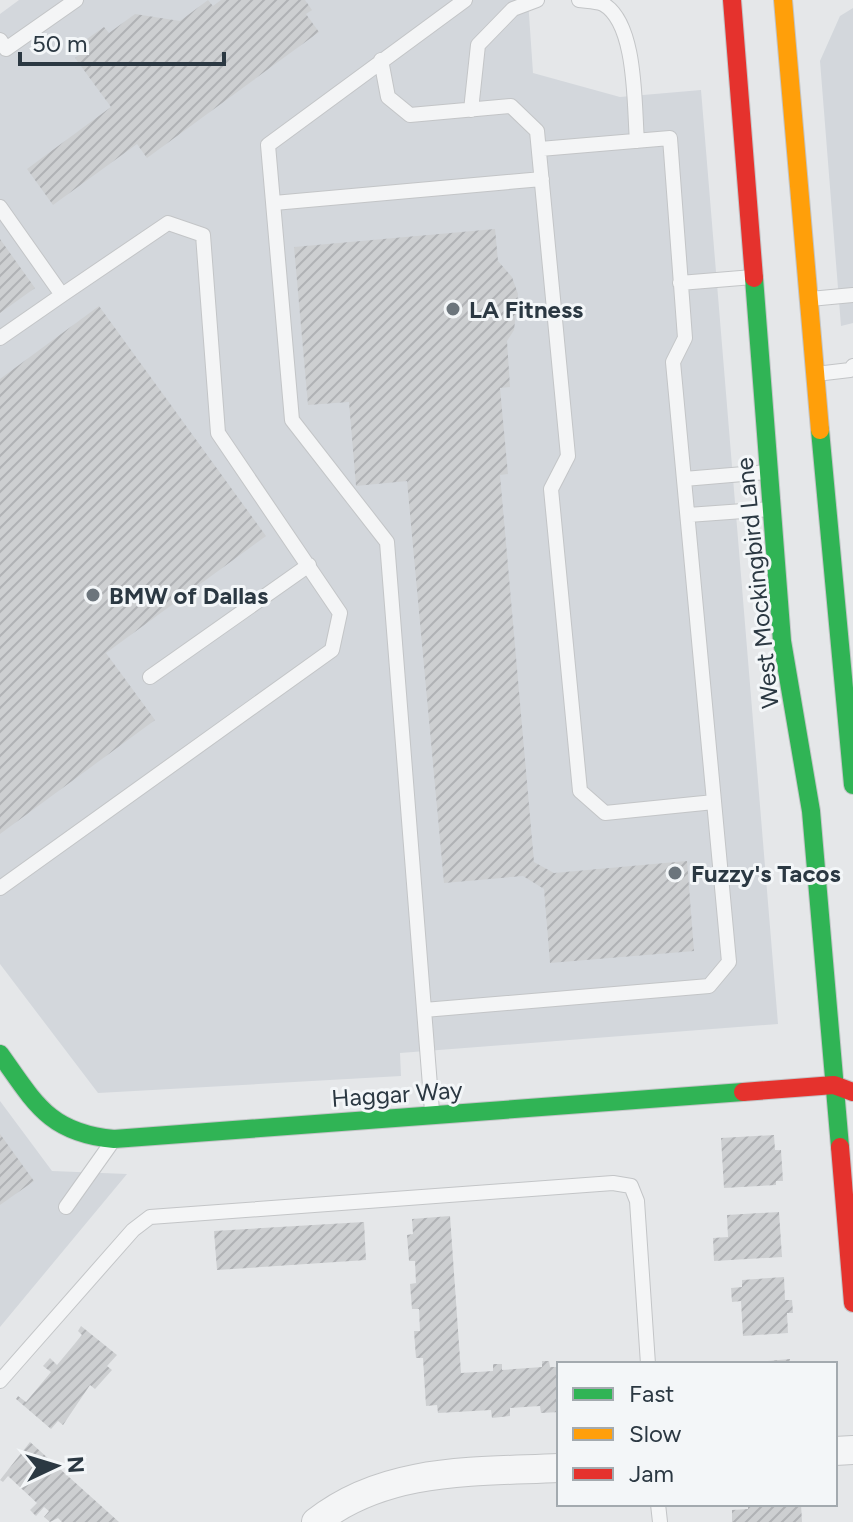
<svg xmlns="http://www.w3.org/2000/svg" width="853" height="1522" viewBox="0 0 853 1522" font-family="Figtree,sans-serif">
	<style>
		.built { fill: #d3d7dc }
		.building { fill: url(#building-hatch) }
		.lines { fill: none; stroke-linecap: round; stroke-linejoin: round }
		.lane-casing { stroke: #c3c5c7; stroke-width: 16 }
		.street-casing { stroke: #c3c5c7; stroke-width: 30 }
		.fast-casing { stroke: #c3c5c7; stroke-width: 20 }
		.slow-casing { stroke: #c3c5c7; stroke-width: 20 }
		.jam-casing { stroke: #c3c5c7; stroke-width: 20 }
		.lane { stroke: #f4f5f6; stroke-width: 14 }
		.street { stroke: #f4f5f6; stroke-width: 28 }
		.fast { stroke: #30b455; stroke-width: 18 }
		.slow { stroke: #ff9f0a; stroke-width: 18 }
		.jam { stroke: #e5322d; stroke-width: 18 }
		.poi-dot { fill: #6c757c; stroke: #f3f6f8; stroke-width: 3 }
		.labels { text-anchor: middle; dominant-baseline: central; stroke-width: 6; stroke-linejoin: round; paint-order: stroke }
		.poi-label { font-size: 24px; font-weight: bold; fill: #2b3842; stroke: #f3f6f8; text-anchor: start }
		.street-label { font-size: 24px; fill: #2b3842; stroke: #f3f6f8 }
	</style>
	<defs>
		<pattern id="building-hatch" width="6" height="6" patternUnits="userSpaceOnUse" patternTransform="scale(2)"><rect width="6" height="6" fill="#cdcfd1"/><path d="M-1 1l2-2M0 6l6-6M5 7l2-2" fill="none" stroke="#b0b2b5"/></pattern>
	</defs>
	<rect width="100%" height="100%" fill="#e5e7e9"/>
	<path class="built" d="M19,0H528L533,73L620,97L701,90L778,1024L400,1053L401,1076L98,1093L0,964V14Z
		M853,8V323L841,326L820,61L840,16Z
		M0,1101L52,1171L127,1174L0,1327Z"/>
	<path class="building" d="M208,0L213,6L221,0H305L312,10L306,14L319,32L147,158L137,144L53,205L27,169L111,107L75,58L89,48L84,41L104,27L109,33L135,14L180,21Z
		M495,229L498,261L512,277L518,294L514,330L507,341L510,387L500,388L508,474L500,475L534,862L554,873L687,861L694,951L550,963L544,889L523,876L444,883L407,481L356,486L349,402L308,405L294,247Z
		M0,239L35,288L0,313Z
		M99,306L266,536L106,653L155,720L0,834V379Z
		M0,1134L34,1181L0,1205Z
		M774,1135L775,1150H781L783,1181H776V1185L724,1188L721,1138Z
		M779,1212L782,1257L714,1261L713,1238L728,1237L727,1215Z
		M450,1216L461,1373L493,1371V1364H502V1370L542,1367V1361H549L550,1367H559V1412L541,1413L540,1406L510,1408V1416L492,1418L491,1410L438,1413L437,1405L426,1406L423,1358H416L414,1331H420L419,1309H412L410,1284L416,1283L415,1261H409L407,1235L413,1234L412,1219Z
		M364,1222L366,1260L217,1270L214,1231Z
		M784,1277L785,1300H792L793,1313H787L788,1333L743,1336L741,1301L732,1302L731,1288L742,1287V1280Z
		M81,1326L117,1355L107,1366L112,1370L95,1389L90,1385L63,1425L58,1421L51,1429L16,1399L18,1396L26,1402L51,1372L43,1366L50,1358L57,1365L82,1335L78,1331Z
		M790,1359V1364H755V1362Z
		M30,1442L119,1522H62L58,1518L50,1522L44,1517L49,1511L44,1507L36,1516L30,1510L37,1503L8,1476L3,1482L0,1480Z
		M748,1504H801L802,1522H732V1510L748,1509Z"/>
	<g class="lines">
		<g class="lane-casing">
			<path id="lane" d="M579,0C586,1 597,1 603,4C637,23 634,105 637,141
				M0,40L6,49L76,0
				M381,60L388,97L410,115L511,106L537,131L568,456L551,489L580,791L605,813L714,802
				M471,110L478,45L513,9L537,0
				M274,203L542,179
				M0,207L62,295L168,223L203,235L218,433L340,613L332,650L0,888
				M680,283L753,277
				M810,299L853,295
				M0,338L62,295
				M816,374L850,370L853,366
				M684,479L768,472
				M688,515L771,509
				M150,677L309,565
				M424,1010L709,986L729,962L673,362L685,338L670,138L540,149
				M432,1111L387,542L292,420L268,145L465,0
				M66,1207L110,1145
				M0,1381L133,1230L150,1217L613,1183L631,1186L637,1201L648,1364
				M658,1504L660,1522"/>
		</g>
		<g class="street-casing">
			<path id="street" d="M835,1451L853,1450
				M316,1522C386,1467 474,1472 559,1468"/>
		</g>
		<g class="fast-casing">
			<path id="fast" d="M754,278L782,641L811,811L840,1147
				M820,430L853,785
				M0,1054C35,1103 49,1133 114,1139L743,1092"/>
		</g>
		<g class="slow-casing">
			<path id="slow" d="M783,0L820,430"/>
		</g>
		<g class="jam-casing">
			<path id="jam" d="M732,0L754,278
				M743,1092L834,1085L853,1092
				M840,1147L853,1303"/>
		</g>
		<use href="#lane" class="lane"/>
		<use href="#street" class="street"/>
		<use href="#fast" class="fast"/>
		<use href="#slow" class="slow"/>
		<use href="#jam" class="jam"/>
	</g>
	<g class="poi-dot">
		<circle cx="453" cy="309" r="8"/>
		<circle cx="93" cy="595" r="8"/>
		<circle cx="675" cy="873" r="8"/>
	</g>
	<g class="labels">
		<g class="poi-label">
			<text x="469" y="309">LA Fitness</text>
			<text x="109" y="595">BMW of Dallas</text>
			<text x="691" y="873">Fuzzy's Tacos</text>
		</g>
		<g class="street-label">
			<text transform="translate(757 583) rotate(-96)">West Mockingbird Lane</text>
			<text transform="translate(397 1094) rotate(-4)">Haggar Way</text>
		</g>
	</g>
	<rect x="557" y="1362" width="280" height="144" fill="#f3f6f8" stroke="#a3aaaf" stroke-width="2"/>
	<rect x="573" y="1388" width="40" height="12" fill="#30b455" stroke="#a3aaaf" stroke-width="2"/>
	<text x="629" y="1402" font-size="24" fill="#2b3842">Fast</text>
	<rect x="573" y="1428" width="40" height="12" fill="#ff9f0a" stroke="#a3aaaf" stroke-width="2"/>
	<text x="629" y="1442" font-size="24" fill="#2b3842">Slow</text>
	<rect x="573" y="1468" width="40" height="12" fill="#e5322d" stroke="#a3aaaf" stroke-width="2"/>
	<text x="629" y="1482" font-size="24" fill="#2b3842">Jam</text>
	<g transform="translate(56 1466) rotate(86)" stroke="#f3f6f8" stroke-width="6" paint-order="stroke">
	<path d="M0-6L14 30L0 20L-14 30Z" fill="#2b3842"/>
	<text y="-12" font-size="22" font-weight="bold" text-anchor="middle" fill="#2b3842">N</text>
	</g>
	<path d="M20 52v12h204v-12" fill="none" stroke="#2b3842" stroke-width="4"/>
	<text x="32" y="52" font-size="24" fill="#2b3842" stroke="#f3f6f8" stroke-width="6" paint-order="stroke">50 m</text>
</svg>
